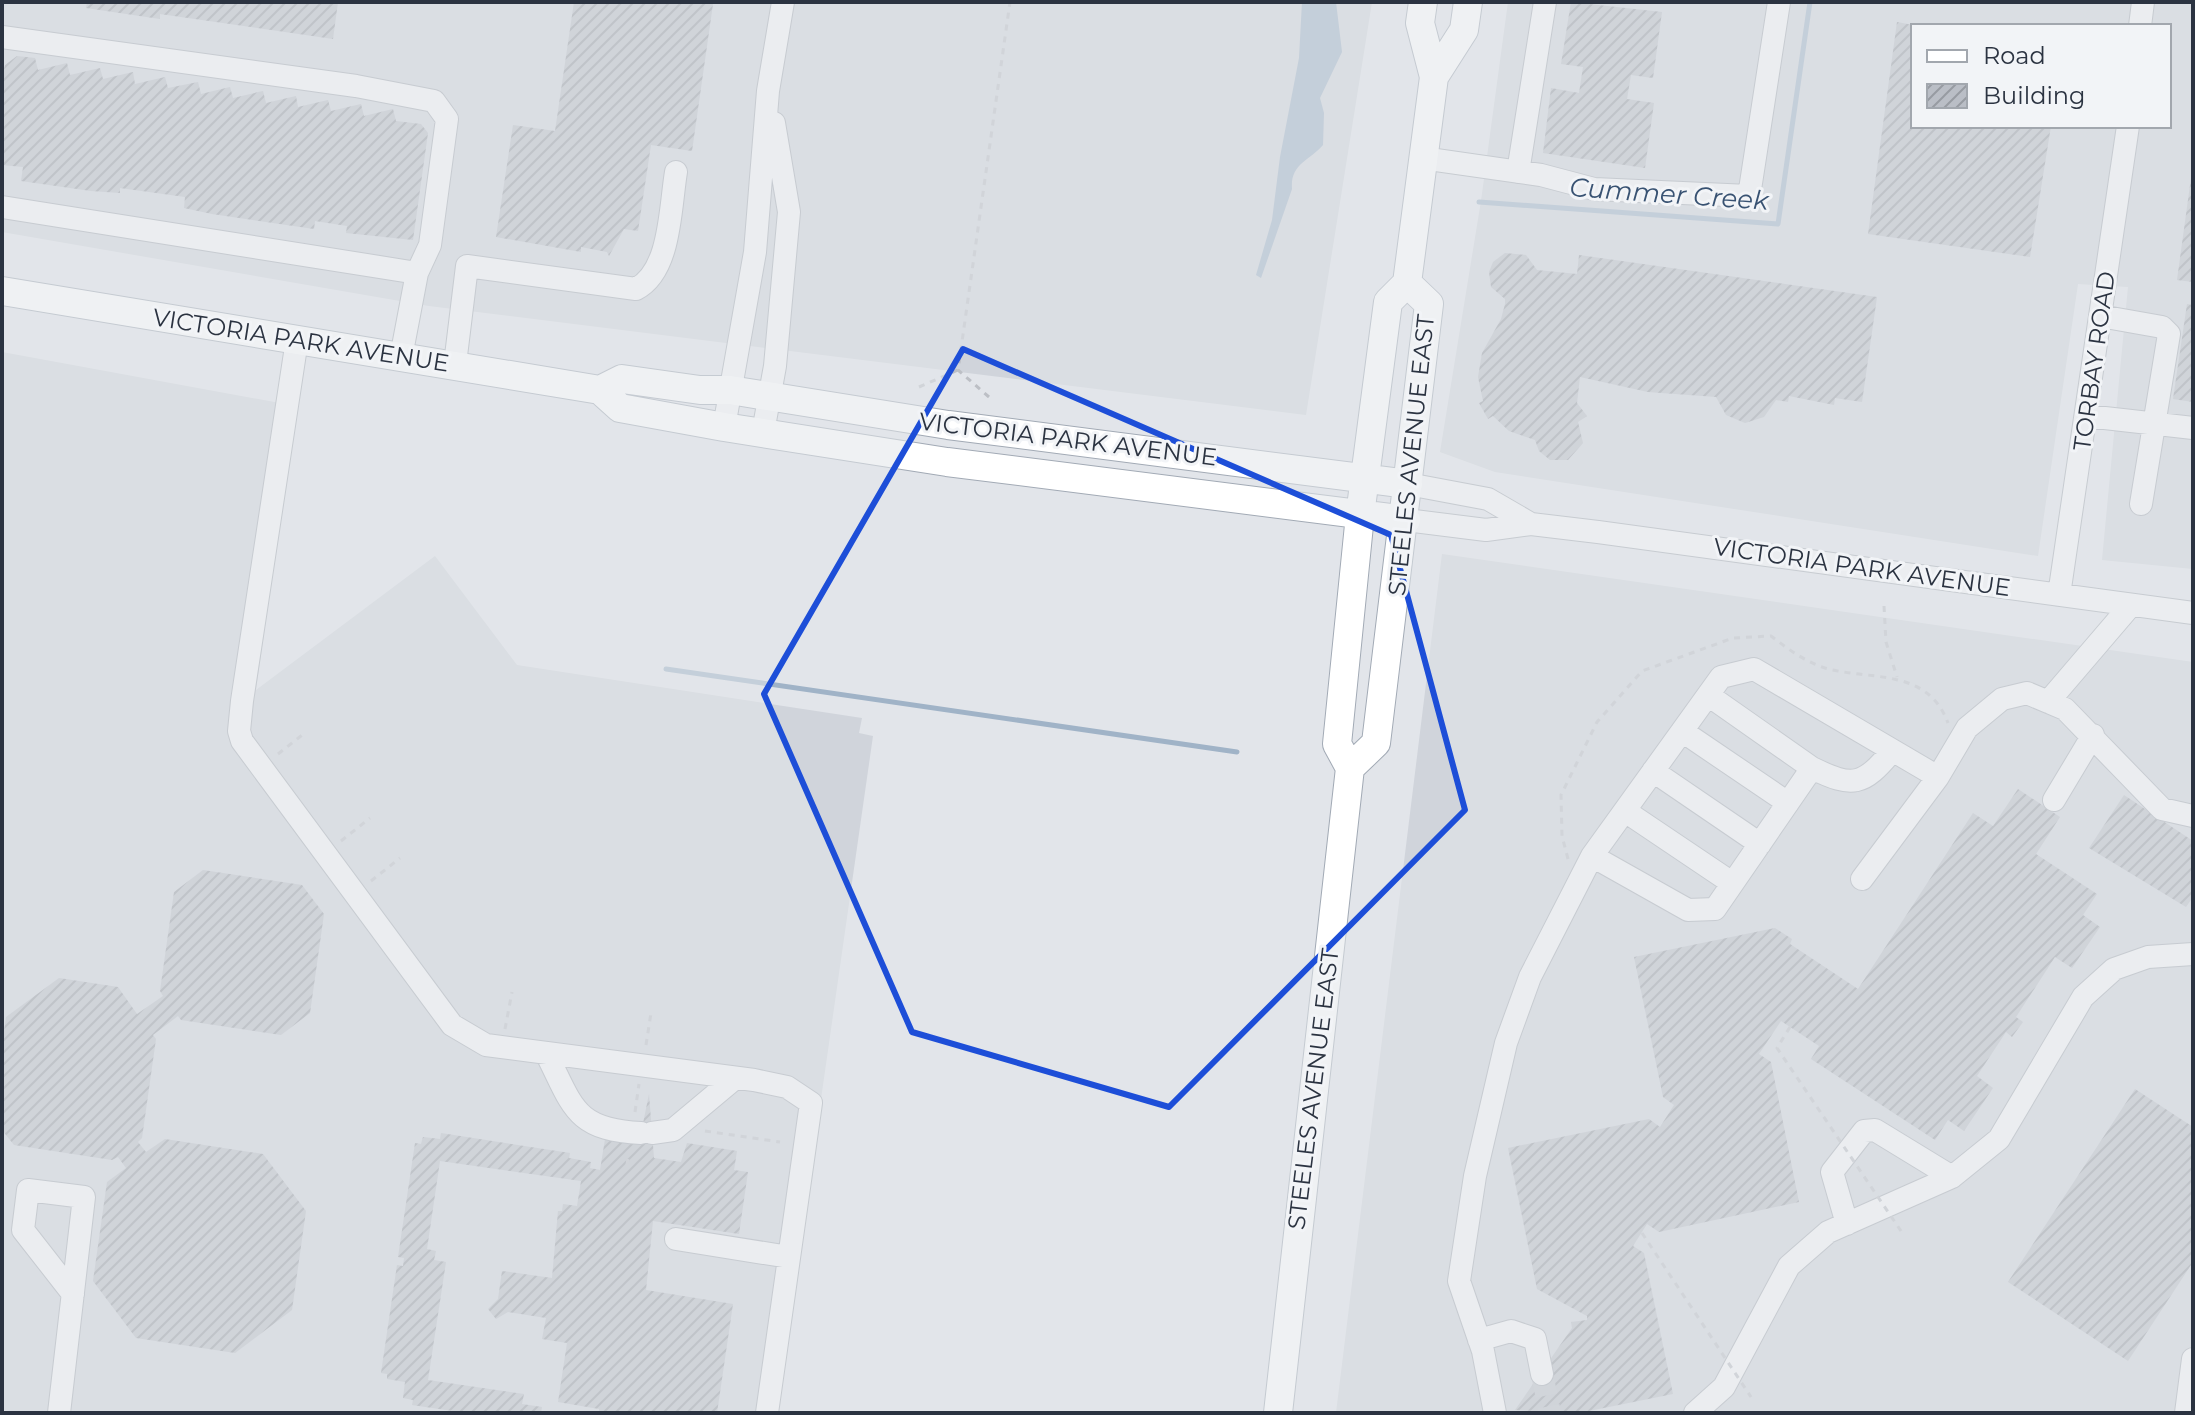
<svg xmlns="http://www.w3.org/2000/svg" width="2195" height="1415" viewBox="0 0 2195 1415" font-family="Montserrat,sans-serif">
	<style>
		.built { fill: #d0d4db; fill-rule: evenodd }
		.water { fill: #a0b3c7 }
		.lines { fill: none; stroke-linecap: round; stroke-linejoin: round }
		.stream { stroke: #a0b3c7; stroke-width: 5 }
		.building { fill: url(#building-hatch) }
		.minor-tunnel { stroke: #bdc1c8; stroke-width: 22; stroke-dasharray: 22 11; stroke-linecap: butt }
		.minor-casing { stroke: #a7acb4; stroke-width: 24 }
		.major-casing { stroke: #a2aab5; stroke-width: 30 }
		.path { stroke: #bcbfc5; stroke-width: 3; stroke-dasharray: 6 6; stroke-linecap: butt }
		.minor { stroke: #f5f6f8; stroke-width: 22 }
		.major { stroke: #fff; stroke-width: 28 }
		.path-bridge { stroke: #bcbfc5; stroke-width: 3; stroke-dasharray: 6 6; stroke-linecap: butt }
		.marked { fill: none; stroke: #1d4ed8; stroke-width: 6; stroke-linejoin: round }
		.labels { text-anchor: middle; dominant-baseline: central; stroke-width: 6; stroke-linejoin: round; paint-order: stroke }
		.street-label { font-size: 24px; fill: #2b3341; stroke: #f2f4f7 }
		.water-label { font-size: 26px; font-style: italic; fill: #385272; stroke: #f2f4f7 }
	</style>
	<defs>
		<pattern id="building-hatch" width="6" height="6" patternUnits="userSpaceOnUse" patternTransform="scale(2)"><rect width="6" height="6" fill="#babec6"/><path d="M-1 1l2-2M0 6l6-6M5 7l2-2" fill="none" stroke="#979ba2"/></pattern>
	</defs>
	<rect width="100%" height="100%" fill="#e2e5ea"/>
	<path class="built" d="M2,2H1372L1306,415L429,306L2,232Z
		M1508,2H2193V569L2102,560L2128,287L2078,284L2038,556L1495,472L1440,452L1481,201ZM1913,26H2169V126H1913Z
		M2,352L296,406L256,690L435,556L517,665L862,718L859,733L873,736L776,1413H28L2,1410Z
		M1442,554L2193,662V1413H1336Z"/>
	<path class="water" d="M1302,2H1336L1342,52L1320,98L1324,113L1323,145C1309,161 1290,164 1292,189L1261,278L1256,275L1272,220L1280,157L1299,58Z"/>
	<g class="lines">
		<path class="stream" d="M1479,202L1778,224L1810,2
			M666,669L1237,752"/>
	</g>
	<path class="building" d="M87,2H338L333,39L160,14V19L86,8Z
		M574,2L713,4L692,151L651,145L638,231L624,229L609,256L607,252L581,247V252L496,237L513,125L555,131Z
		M1571,2L1662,12L1653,78L1631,75L1627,99L1654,103L1645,168L1543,153L1551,88L1579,93L1583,67L1561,64Z
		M1897,22L1913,25V126H2051L2030,257L1868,234Z
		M17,56L35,58L38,70L67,63L70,75L100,68L103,79L133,72L135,84L165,77L168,88L198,82L201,94L230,87L233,98L263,91L266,103L296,96L298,107L328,100L331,111L361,104L364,116L393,109L396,121L421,124L428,133L413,240L346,233L347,226L315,221L314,229L212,214L184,208L185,197L120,188V193L91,191L21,181L23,167L2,165V77L5,65Z
		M2191,178L2193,179V282L2177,280Z
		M1505,253L1526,255L1537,270L1577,274L1579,255L1877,297L1862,402L1835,398L1834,405L1789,396L1788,402L1776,400L1764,417L1745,423L1726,415L1716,397L1648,392L1580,377L1577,403L1587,416L1578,422L1583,443L1568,460H1550L1539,451L1535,440L1509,431L1493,416L1488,419L1479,403L1483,401L1478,377L1482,353L1501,319L1505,304V299L1491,287L1489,272L1493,262Z
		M2187,304L2193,305V402L2173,399Z
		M2018,789L2060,817L2036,854L2097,894L2083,915L2100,927L2072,968L2055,957L2016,1017L2023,1022L2012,1037L2006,1032L1977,1076L1993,1088L1964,1131L1948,1120L1935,1140L1811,1059L1819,1046L1781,1021L1759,1054L1771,1062L1799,1202L1659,1232L1647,1224L1633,1246L1644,1253L1673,1394L1579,1413L1515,1410L1572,1328L1571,1322L1587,1320V1316L1537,1289L1508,1148L1649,1119L1660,1127L1674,1105L1663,1097L1634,957L1775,928L1792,939L1790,944L1858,989L1973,813L1993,826Z
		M2124,795L2193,841V897L2186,907L2089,848Z
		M203,870L302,885L324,914L310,1013L281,1035L181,1020L178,1016L153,1035L156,1039L142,1138L138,1142L146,1152L165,1139L263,1154L306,1211L292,1310L235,1353L136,1338L93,1281L107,1182L126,1168L118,1157L112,1160L14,1145L2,1130V1044L6,1017L59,978L118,987L137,1014L163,996L160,991L174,892Z
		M2135,1089L2193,1127V1262L2128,1361L2008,1282Z
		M649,1094L654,1158L681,1162L687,1143L737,1151L734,1170L748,1172L739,1234L653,1221L646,1290L733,1304L717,1413H599V1409L558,1402L567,1343L542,1339L546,1318L508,1312L496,1319L488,1309L498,1299L502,1271L552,1278L558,1211H562L563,1204L577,1206L581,1181L440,1161L427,1249L436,1251L434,1260L446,1262L428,1380L524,1394L522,1404L542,1407L541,1413H466L412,1405L413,1400L403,1398L405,1382L387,1379V1374L381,1373L397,1265L403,1266L404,1258L398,1257L415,1143L421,1144L423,1137L440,1139L441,1133L570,1153L569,1158L591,1162L590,1168L600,1170L606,1133L640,1138Z"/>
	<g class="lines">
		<path class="minor-tunnel" d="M1542,1374L1550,1413"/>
		<g class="minor-casing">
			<path id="minor" d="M2140,26L2143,2
				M2,37L356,86L434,101L447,119L430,245L417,273L401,357
				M1422,158L1541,175L1594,189L1749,196L1779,2
				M1518,172L1545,2
				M2,207L417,273
				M2100,316L2162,327L2169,334L2141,504
				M297,340L242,701L239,731L242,741L452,1025L486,1045L754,1080L787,1087L811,1103L767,1413
				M455,364L467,266L636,289C671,271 670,207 676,172
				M2087,416L2193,428
				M724,427L755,252L768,91L783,2
				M763,432L775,366L789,212L774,123
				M1408,484L1488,499L1531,524
				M1406,520L1486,530L1531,524L1598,532L2193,613
				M2059,595L2128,126
				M1708,695L1812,768
				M2048,702L2131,605
				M1682,731L1788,803
				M1653,771L1760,844
				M2054,800L2093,735
				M1625,811L1732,883
				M1592,856L1688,910L1715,909L1812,768C1853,788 1863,786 1892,751
				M1862,879L1938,777L1967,728L2002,699L2027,693L2065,709L2162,809L2193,816
				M546,1053C573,1106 574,1130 641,1133
				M652,1133L673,1130L734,1079
				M1847,1224L1832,1172L1864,1131L1875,1130L1952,1177
				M676,1239L789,1257
				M1479,1340L1511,1331L1535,1339L1542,1374
				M59,1413L84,1197L28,1190L23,1230L73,1294
				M1495,1413L1483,1351L1459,1281L1475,1176L1506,1043L1530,977L1592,856L1721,677L1754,669L1938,777
				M1695,1413L1724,1387L1789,1266L1828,1232L1952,1177L1999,1139L2083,997L2114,969L2148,957L2193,954
				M2186,1413L2193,1359"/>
		</g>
		<g class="major-casing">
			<path id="major" d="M1434,77L1464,30L1468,2
				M2,291L600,390L620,408L724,427L947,462L1406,520
				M600,390L622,379L700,390H730L948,425L1408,484
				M1350,768L1376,743L1429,304L1407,283
				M1278,1413L1350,768L1337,744L1360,515L1388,302L1407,283L1434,77L1420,23L1423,2"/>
		</g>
		<path class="path" d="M919,387L958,370
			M989,397L958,370L1010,2
			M1884,606L1886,642L1897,677
			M278,754L306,732
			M341,841L370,818
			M1568,859L1562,836L1561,795L1597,722L1642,671L1733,638L1771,636C1788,649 1804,661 1825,668C1870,681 1927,667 1948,723
			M371,881L400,858
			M505,1029L512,992
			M646,1045L651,1013
			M635,1112L639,1084
			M705,1131L780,1142
			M627,1165L629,1151"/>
		<use href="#minor" class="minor"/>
		<use href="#major" class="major"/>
		<path class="path-bridge" d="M1790,1027L1777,1048L1901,1231
			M1642,1233L1751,1397"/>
	</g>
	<path d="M0 0H2195V1415H0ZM963,349L1391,535L1465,810L1169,1107L912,1032L764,694Z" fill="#e2e5ea" fill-opacity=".55" fill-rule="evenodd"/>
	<path class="marked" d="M963,349L1391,535L1465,810L1169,1107L912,1032L764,694Z"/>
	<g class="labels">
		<g class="street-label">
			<text transform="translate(301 340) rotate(9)">VICTORIA PARK AVENUE</text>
			<text transform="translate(2094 361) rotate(-82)">TORBAY ROAD</text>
			<text transform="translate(1068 439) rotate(7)">VICTORIA PARK AVENUE</text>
			<text transform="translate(1411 455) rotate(-84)">STEELES AVENUE EAST</text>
			<text transform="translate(1862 567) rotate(8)">VICTORIA PARK AVENUE</text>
			<text transform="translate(1313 1089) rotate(-83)">STEELES AVENUE EAST</text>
		</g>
		<g class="water-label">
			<text transform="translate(1669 194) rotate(4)">Cummer Creek</text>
		</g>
	</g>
	<rect width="2195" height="1415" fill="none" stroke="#2b3341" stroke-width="8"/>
	<rect x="1911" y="24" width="260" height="104" fill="#f2f4f7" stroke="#a2a7ae" stroke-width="2"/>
	<rect x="1927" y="50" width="40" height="12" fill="#ffffff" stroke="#a2a7ae" stroke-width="2"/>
	<text x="1983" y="64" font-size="24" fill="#2b3341">Road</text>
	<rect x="1927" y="84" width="40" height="24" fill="url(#building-hatch)" stroke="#a2a7ae" stroke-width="2"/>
	<text x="1983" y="104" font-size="24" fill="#2b3341">Building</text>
</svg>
